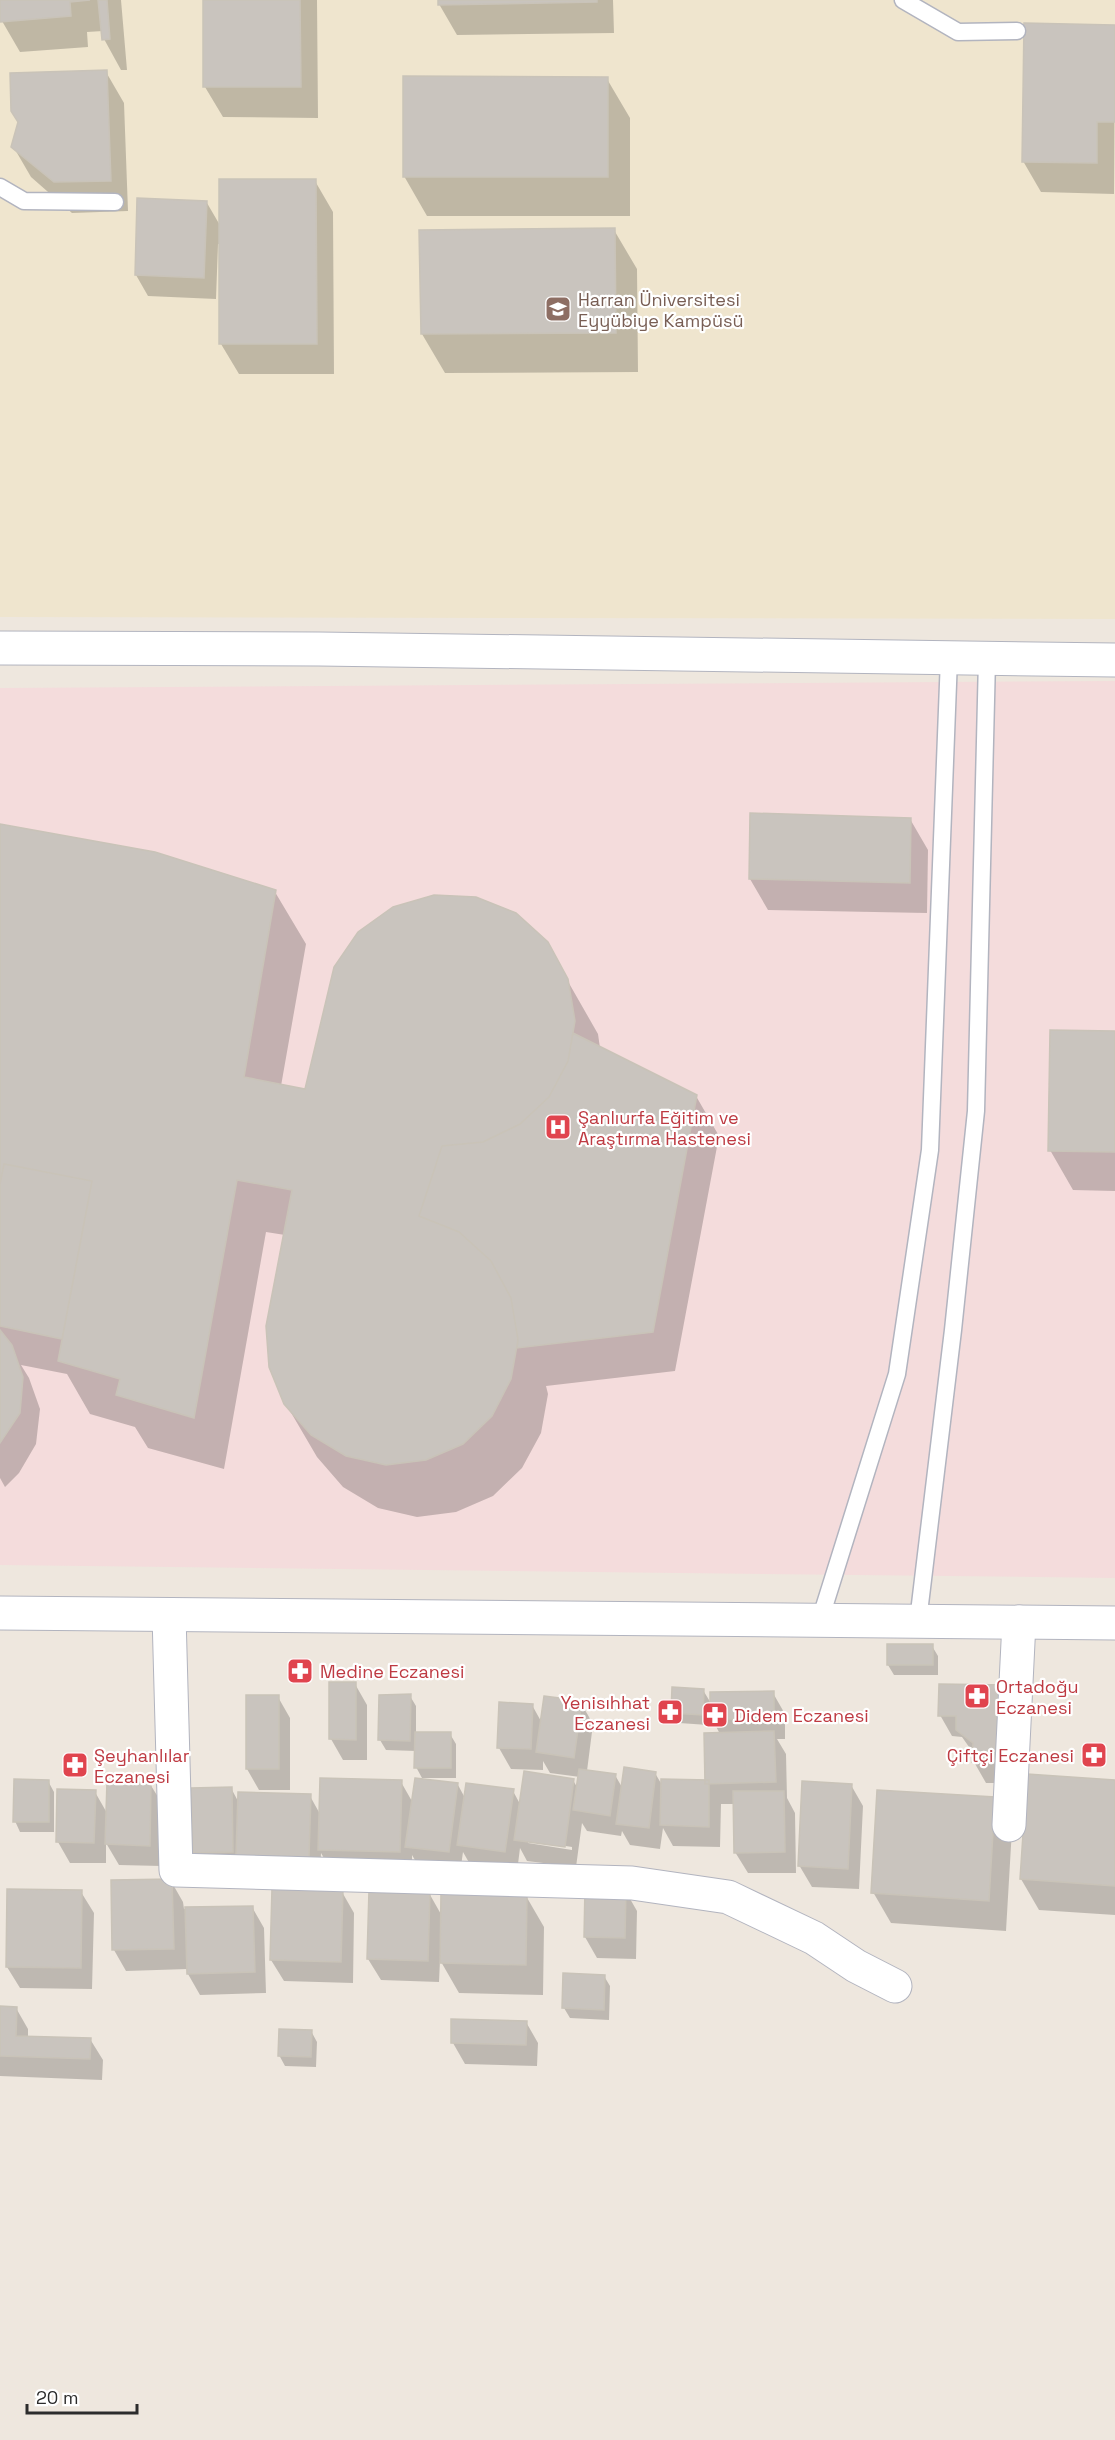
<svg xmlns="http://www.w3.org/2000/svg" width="1115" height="2440" viewBox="0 0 1115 2440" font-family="'Space Grotesk',sans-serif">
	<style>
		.education { fill: #efe5ce }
		.medical { fill: #f4dcdc }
		.shadow { fill: #0003; fill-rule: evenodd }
		.building { fill: #c9c4be; stroke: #c9c3b8; stroke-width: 1.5 }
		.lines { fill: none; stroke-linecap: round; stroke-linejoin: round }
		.lane-casing { stroke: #b2b4bf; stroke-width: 19 }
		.street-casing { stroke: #b2b4bf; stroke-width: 35 }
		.secondary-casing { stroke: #b2b4bf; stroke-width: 35 }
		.lane { stroke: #fff; stroke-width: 16 }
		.street { stroke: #fff; stroke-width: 33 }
		.secondary { stroke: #fff; stroke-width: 33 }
		.labels { text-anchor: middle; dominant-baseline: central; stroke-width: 4.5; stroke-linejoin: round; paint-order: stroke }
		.education-label { font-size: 18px; fill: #785e54; stroke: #fff; text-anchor: start }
		.health-label { font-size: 18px; fill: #be3a42; stroke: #fff; text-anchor: start }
	</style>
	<rect width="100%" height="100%" fill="#eee7de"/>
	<path class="education" d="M0,0H1115V619L0,617Z"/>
	<path class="medical" d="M1115,681V1578L0,1565V688Z"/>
	<path class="shadow" d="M0,0H121L127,70H121L104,39L103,31L87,32L88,47L20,52L2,21Z
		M205,0H317L318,118L223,117L205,87Z
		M439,0H613L614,33L457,35L439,4Z
		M1115,26L1114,194L1041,192L1023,161Z
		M106,72L124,103L128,211L72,213L31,177L13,146Z
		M607,79L630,118V216H427L404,176Z
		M315,181L333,212L334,374H239L221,344V244H218L216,299L148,296L136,275L207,203L221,227Z
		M614,230L637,269L638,372L445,373L422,334Z
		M910,819L928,850L927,913L768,910L750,879Z
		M0,826L275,892L306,944L281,1086L306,1091L546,943L598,1034L600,1048L696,1096L719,1136L675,1371L546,1386L548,1394L541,1433L522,1468L493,1496L456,1512L417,1517L378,1508L343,1487L317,1457L286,1404L285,1235L266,1232L224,1469L148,1448L135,1427L90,1414L67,1374L21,1365L29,1378L40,1409L36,1444L19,1473L5,1487L0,1478Z
		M1115,1033V1191L1073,1190L1050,1150Z
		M932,1646L938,1656V1675H894L888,1665Z
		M355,1684L367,1705V1760H343L331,1739Z
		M940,1685L1017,1783H986L974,1762V1754L962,1737L952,1736L940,1715Z
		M703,1690L712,1705L773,1693L785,1714V1739H777L786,1754L787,1798L795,1813L796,1873H748L735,1852V1804H721L720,1847L673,1846L663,1828L660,1849L630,1845L622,1831L621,1836L587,1831L582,1823L576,1867L527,1861L520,1848L517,1872L471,1866L463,1852L460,1873L419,1867L412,1855V1873L331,1870L321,1853L320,1878L206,1873L194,1852L231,1788L239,1803L310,1796L320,1814L401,1782L413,1803L458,1785L465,1798L513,1791L520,1804L573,1780L578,1789L580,1777L550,1773L543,1761V1770L511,1769L499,1748L532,1705L542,1723L581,1703L593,1724L587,1771L615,1775L623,1789L655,1773L662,1785L707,1782L720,1734L712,1719V1710H709L708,1725L679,1723L673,1713ZM528,1840L572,1847V1850L528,1843Z
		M410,1696L416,1706V1733L450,1734L456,1744V1778H422L416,1767V1751L386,1750L380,1740Z
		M278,1697L290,1718V1790H259L247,1769Z
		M48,1781L54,1792V1832H20L15,1821Z
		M1115,1782V1915L1039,1910L1021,1879Z
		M150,1784L163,1805L161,1866L119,1865L106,1843V1863H70L58,1842L95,1792L107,1813Z
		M851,1785L863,1806L859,1889L812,1887L799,1865Z
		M879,1791L1012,1829L1006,1931L891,1923L873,1892Z
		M171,1881L183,1902L184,1909L252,1907L264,1928L266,1993L200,1995L188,1974V1969L126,1971L114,1950Z
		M625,1890L637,1911L636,1959L597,1958L585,1937Z
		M81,1892L94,1913L92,1989L20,1988L7,1967Z
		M342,1892L354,1913L353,1983L284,1981L271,1960Z
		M429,1893L442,1916L526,1896L544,1927L543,1995L459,1993L440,1960L439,1982L381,1980L368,1959Z
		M604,1976L610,1986L609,2020L570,2018L564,2008Z
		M0,2008H16L28,2029V2037L90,2039L103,2060L102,2080L0,2076Z
		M526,2022L538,2043L537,2066L465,2064L453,2043Z
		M311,2031L317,2042L316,2067L285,2066L279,2055Z"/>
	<path class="building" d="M0,0H90L70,2L71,16L0,22Z
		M98,0H107L110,39L102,40Z
		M203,0H300L301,87H203Z
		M438,0H597V2L438,5Z
		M1024,23L1115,25V122H1097V163L1022,162Z
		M107,70L111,181L54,182L11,147L18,122L11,111L10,73Z
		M403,76L608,77V177H403Z
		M219,179H316L317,344H219Z
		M137,198L207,201L204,278L135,275Z
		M615,228L616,333L421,334L419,230Z
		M750,813L911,818L910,883L749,879Z
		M0,824L155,852L276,890L244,1077L305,1089L334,967L358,932L393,907L434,895L476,897L516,913L548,942L568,979L575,1021L568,1061L549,1097L520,1124L483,1142L442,1146L419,1216L459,1232L491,1261L511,1298L518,1340L511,1379L492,1416L463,1444L426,1460L386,1465L346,1456L311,1435L284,1404L269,1367L266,1326L292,1190L237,1180L194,1418L116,1395L120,1379L58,1361L92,1181L4,1164L0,1184Z
		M1050,1030L1115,1031V1152L1048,1151Z
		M573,1033L697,1095L653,1332L517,1348L518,1340L511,1298L491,1261L459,1232L419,1216L442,1146L483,1142L520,1124L549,1097L568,1061Z
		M4,1164L92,1181L62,1339L0,1326V1184Z
		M0,1330L12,1345L23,1377L20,1413L0,1443Z
		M887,1644H933V1665H887Z
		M329,1682H356V1740L329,1739Z
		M939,1684L1006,1685L1005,1763L972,1762L973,1743L956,1730V1716H938Z
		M672,1687L704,1689L703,1715L671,1713Z
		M774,1691V1719H710V1692Z
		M411,1694L410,1741L378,1740L379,1695Z
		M246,1695H279V1769H246Z
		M544,1696L582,1701L574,1758L536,1752Z
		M499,1702L533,1704L531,1749L497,1748Z
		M774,1731L776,1782L705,1784L704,1733Z
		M415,1732H451V1768H414Z
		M624,1767L656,1772L649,1828L616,1824Z
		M579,1769L616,1774L610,1816L573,1810Z
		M524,1771L574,1779L565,1847L514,1840Z
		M1027,1774L1115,1780V1886L1020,1879Z
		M320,1778L402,1780L400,1852L318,1850Z
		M415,1778L458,1783L449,1852L405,1847Z
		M14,1779L49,1780V1822H13Z
		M661,1779L709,1780V1827L660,1825Z
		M107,1781L151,1783L150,1846L105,1844Z
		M802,1781L852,1784L848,1869L798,1866Z
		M466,1783L514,1789L505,1852L457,1845Z
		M232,1787L233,1852L193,1853L191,1788Z
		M57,1789L96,1790L94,1843L56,1842Z
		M877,1790L995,1797L989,1901L871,1893Z
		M733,1791H784L785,1852L734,1853Z
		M238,1792L311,1794L309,1857L236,1855Z
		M172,1879L174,1949L112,1950L111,1880Z
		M585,1887L626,1888L625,1938L584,1937Z
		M272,1888L343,1890L341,1962L270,1960Z
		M7,1889L82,1890L81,1968L6,1967Z
		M369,1890L430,1892L428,1961L367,1959Z
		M441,1892L527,1894L526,1965L440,1963Z
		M253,1906L255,1972L187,1974L185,1907Z
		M563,1973L605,1975L604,2010L562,2008Z
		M0,2006L17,2007L16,2036L91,2038L90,2059L0,2056Z
		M451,2019L527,2021L526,2045L451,2043Z
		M279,2029L312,2030L311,2057L278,2056Z"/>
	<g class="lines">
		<g class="lane-casing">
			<path id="lane" d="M903,0L958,32L1017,31
				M0,187L24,201L115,202
				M820,1620L897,1374L930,1150L949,658
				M918,1621L953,1330L976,1111L987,659"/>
		</g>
		<g class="street-casing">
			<path id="street" d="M169,1615L176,1870L632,1883L728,1897L814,1938L856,1966L895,1986
				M1009,1825L1019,1622"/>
		</g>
		<g class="secondary-casing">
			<path id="secondary" d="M0,648L319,649L1115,660
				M0,1613L1115,1623"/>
		</g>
		<use href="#lane" class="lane"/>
		<use href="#street" class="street"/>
		<use href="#secondary" class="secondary"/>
	</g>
	<defs>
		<g id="university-square" transform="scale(1.35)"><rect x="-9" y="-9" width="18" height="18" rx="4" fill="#8d6e63" stroke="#fff"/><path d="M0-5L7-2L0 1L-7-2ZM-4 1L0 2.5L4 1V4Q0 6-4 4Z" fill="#fff"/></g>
		<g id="hospital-square" transform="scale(1.35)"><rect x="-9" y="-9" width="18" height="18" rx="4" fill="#e0444e" stroke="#fff"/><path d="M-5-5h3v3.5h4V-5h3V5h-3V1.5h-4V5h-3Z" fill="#fff"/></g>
		<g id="pharmacy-square" transform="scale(1.35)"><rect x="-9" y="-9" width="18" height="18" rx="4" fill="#e0444e" stroke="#fff"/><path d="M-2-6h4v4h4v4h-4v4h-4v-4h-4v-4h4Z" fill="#fff"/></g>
	</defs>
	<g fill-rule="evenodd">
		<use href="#university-square" x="558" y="309"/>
		<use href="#hospital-square" x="558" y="1127"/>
		<use href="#pharmacy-square" x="300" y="1671"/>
		<use href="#pharmacy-square" x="977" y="1696"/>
		<use href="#pharmacy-square" x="670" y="1712"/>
		<use href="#pharmacy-square" x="715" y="1715"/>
		<use href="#pharmacy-square" x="1094" y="1755"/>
		<use href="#pharmacy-square" x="75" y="1765"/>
	</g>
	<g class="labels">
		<g class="education-label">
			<text x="578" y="299">Harran Üniversitesi<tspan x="578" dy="21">Eyyübiye Kampüsü</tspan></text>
		</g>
		<g class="health-label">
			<text x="578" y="1117">Şanlıurfa Eğitim ve<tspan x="578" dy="21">Araştırma Hastenesi</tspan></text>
			<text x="320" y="1671">Medine Eczanesi</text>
			<text x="996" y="1686">Ortadoğu<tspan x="996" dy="21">Eczanesi</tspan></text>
			<text x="650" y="1702" text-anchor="end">Yenisıhhat<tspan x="650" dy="21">Eczanesi</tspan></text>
			<text x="734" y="1715">Didem Eczanesi</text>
			<text x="94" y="1755">Şeyhanlılar<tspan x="94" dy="21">Eczanesi</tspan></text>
			<text x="1074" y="1755" text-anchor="end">Çiftçi Eczanesi</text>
		</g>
	</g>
	<path d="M27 2404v9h110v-9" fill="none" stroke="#2c2c2c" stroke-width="3"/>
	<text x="36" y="2404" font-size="18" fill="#2c2c2c" stroke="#ffffff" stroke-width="4.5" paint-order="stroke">20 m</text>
</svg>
